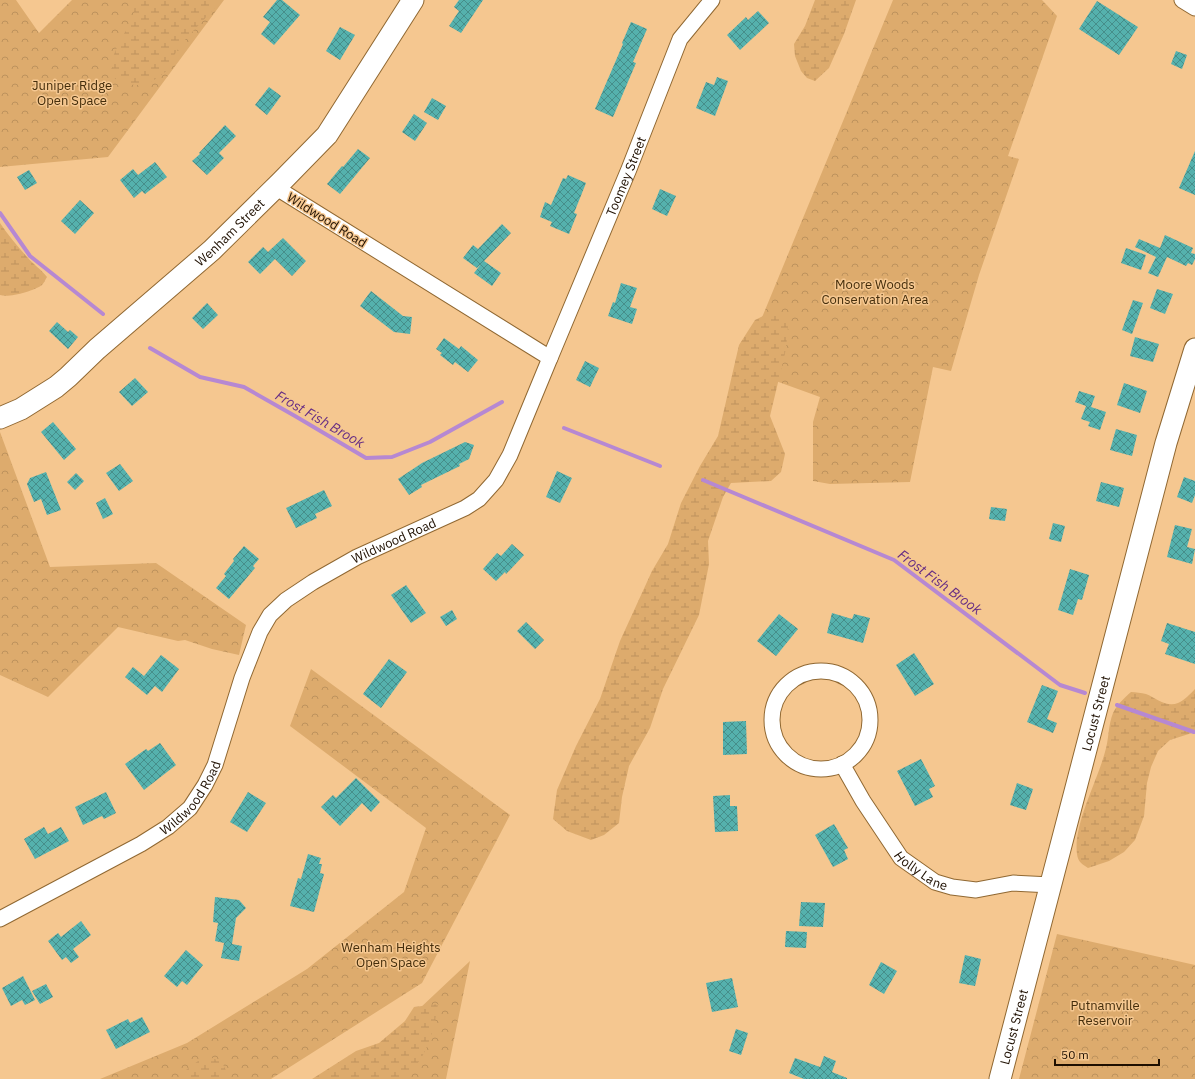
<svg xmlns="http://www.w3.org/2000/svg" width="1195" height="1079" viewBox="0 0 1195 1079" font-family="'IBM Plex Sans',sans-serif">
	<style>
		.forest { fill: url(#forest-crowns) }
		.wetland { fill: url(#wetland-marsh) }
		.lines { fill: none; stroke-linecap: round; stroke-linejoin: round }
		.stream { stroke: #b688d2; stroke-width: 4 }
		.building { fill: url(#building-cross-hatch) }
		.street-casing { stroke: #906832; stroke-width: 17 }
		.secondary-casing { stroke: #906832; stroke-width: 23 }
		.street { stroke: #fff; stroke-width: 15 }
		.secondary { stroke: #fff; stroke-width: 21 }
		.labels { text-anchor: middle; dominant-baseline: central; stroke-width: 3; stroke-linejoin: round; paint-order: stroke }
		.park-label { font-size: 13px; fill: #442d0b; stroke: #f5c790 }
		.street-label { font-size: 13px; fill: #1e0f00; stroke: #f5c790 }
		.water-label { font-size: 14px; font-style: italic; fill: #662d84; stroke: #f5c790 }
	</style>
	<defs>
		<pattern id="forest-crowns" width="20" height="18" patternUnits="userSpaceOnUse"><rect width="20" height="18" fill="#ddab6d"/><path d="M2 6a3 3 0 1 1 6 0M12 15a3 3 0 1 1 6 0" fill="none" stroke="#bd925d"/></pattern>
		<pattern id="wetland-marsh" width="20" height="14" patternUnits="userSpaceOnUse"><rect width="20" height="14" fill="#ddab6d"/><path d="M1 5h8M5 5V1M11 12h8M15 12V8" fill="none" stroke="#bd925d"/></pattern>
		<pattern id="building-cross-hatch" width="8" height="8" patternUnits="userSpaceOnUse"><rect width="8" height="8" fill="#55b1ad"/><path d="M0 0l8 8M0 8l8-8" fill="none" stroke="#468e8a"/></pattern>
	</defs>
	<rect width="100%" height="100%" fill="#f5c790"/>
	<path class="forest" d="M0,0H16L39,33L72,0H224L108,157L0,167Z
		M893,0H1042L1057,16L1008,156L1019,159L979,275L951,371L933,367L910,482L830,484L813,481V422L820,397L773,380L744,361Z
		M0,432L50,567L156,563L246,625L239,655L212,649L185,640L178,641L118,627L48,697L0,675Z
		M311,669L510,815L422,983L271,1079H100L187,1043L307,969L404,892L426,828L290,726Z
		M1057,934L1195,965V1079H1019Z
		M470,961L446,1079H338L367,1058Z"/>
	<path class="wetland" d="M135,0H222L182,43L173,57L168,70L154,80L143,85H134L115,79L111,62L119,42L133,19Z
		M815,0H856L844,34L829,68L815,81L807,78L801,71L795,56L794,44L805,26Z
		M0,223C8,235 18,247 28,258C34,265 41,269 47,277C45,280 44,283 42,285C34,291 9,298 0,295Z
		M767,314L787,316L788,326L786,349L770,416L785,454L781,472L771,481L731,483L723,497L708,541L709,564L699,615L663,689L650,728L629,766L622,797L619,823L604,835L591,840L567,831L553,819L557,790L576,746L600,699L620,641L652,571L668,544L681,503L700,466L718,436L739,345L755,320Z
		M1195,689V732L1170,740L1158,751L1151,767L1147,783L1144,816L1135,840L1124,852L1109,861L1088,868C1082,864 1078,862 1077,854C1073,825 1097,782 1105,752C1109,740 1108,725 1113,713C1117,705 1124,698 1131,692C1136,692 1141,693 1146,694C1156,698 1167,708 1178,703C1185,700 1190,694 1195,689Z
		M438,1004C435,1025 429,1050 415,1067C412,1071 408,1075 405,1079H312L356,1051L379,1043L405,1021L414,1007Z
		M212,1058L222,1062L230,1079H174L198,1061Z"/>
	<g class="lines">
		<path class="stream" d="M0,213L30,256L103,314
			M150,348L200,377L244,387L295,416L366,458L392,457L430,442L502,402
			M564,428L660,466
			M703,480L894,560L1060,685L1085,693
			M1117,705L1194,732"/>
	</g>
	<path class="building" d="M277,0H282L300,15L274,45L261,34L270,22L263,17Z
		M459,0H483L461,33L449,26L459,11L454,7Z
		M1097,1L1138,27L1119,55L1079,29Z
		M758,11L769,23L740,50L727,35L746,17L748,20Z
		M631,22L647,29L633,62L636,63L613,117L595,109L623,44L622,43Z
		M340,27L355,35L340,60L326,51Z
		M1176,51L1187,55L1182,69L1171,64Z
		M717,77L728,81L715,116L696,108L706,82L714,85Z
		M269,87L281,96L267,115L255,105Z
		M432,98L446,106L438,120L424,112Z
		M414,114L427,123L415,141L402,132Z
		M225,125L236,136L219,153L224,158L207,175L192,161L200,154L199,153Z
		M358,149L370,158L340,194L327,184L342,166L343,167Z
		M1195,151V195L1179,188Z
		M155,162L167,177L145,194L142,191L134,198L120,180L133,169L138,175Z
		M29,170L37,183L25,190L17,177Z
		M568,175L586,183L574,213L577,214L569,234L550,226L552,222L540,217L545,202L551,205L563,178L566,179Z
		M660,189L676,196L667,216L652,209Z
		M80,200L94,213L75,234L61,221Z
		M502,224L511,233L484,261L501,273L492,286L474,273L481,264L477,268L463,258L473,245L478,249Z
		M1165,235L1193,248L1191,253L1195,254V259L1192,265L1188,263L1186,266L1167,257L1158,277L1148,273L1156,257L1135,247L1139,239L1160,248Z
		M283,238L306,261L292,276L268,252Z
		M263,247L275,259L260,274L248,262Z
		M1126,248L1146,255L1141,270L1121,263Z
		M621,283L637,288L630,307L637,309L632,324L608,316L613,302L615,303Z
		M1157,289L1173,294L1165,314L1150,308Z
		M371,291L403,316L412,317L410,334L394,332L360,306Z
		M1133,300L1143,303L1132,334L1122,330Z
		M207,303L218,315L203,329L192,318Z
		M57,322L68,332L70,330L78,337L68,349L49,331Z
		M1135,337L1159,344L1153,362L1130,356Z
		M444,338L459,349L461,346L478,360L468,372L455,362L453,365L440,355L442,353L436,349Z
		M585,361L599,368L590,387L576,380Z
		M135,378L148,392L132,406L119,392Z
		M1124,383L1147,391L1140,413L1117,405Z
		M1079,391L1095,396L1091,407L1106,412L1100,430L1088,426L1090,422L1081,419L1086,406L1075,402Z
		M53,422L76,449L64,460L41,432Z
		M1116,429L1137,435L1132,456L1110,450Z
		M465,442L474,445L469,459L459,464L460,466L421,485L422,487L409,495L398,479L422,463Z
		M120,464L133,481L119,491L106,473Z
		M557,471L572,478L560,503L546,497Z
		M46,472L61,510L47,515L41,499L34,502L27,484L30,478Z
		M76,473L84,481L75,490L67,482Z
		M1184,477L1195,481V495L1192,503L1177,497Z
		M1101,482L1124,488L1119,507L1096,501Z
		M324,490L332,506L315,514L317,518L296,528L286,508Z
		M105,498L113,514L103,519L96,503Z
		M991,507L1007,509L1005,521L989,519Z
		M1053,523L1065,526L1061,542L1049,539Z
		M1175,525L1192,529L1187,547L1195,549L1192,564L1167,557Z
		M512,544L524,555L506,574L505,572L496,581L483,569L497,553L501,556Z
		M244,546L259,559L253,566L255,568L229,599L216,588L226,576L224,574L234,561L233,559Z
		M1070,569L1089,575L1082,600L1078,599L1073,615L1058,610Z
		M406,585L426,613L411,623L391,595Z
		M452,610L457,619L446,626L440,617Z
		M832,613L852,619L854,614L870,618L863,643L827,633Z
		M779,614L798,629L776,656L757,641Z
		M526,622L544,640L535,649L517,631Z
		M1167,623L1195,632V664L1165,654L1169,644L1161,641Z
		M914,653L934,684L915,696L896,665Z
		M161,655L179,669L162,692L155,686L147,695L125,677L133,667L144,676Z
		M389,659L407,672L381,708L363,694Z
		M1042,685L1058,691L1047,719L1057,723L1053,733L1027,722Z
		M746,721L747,754L723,755V722Z
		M160,743L176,765L144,790L125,764L146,749L148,751Z
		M921,759L935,786L929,789L933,797L915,806L897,771Z
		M356,778L380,802L371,812L362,803L340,826L321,807L333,795L336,798Z
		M1017,783L1033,789L1026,810L1010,805Z
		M106,792L116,813L104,819L102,816L83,825L75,807Z
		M248,792L266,803L247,832L230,822Z
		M730,795V806H737L738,831L715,832L713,796Z
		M834,824L848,848L844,850L848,859L833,867L815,835Z
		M44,827L48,834L61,827L69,841L35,859L24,839Z
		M308,854L321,858L319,864H322L320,873L324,874L314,912L290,906L298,878L301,879Z
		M215,897L239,900L246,908L236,918L232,944L242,946L239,961L221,958L224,943L215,941L218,923L213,922Z
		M801,902L825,903L823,927L799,926Z
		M81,921L91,935L73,949L79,957L71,963L66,957L62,960L48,941L58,933L61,937Z
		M786,931L807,932L806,948L785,947Z
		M186,950L203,965L187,985L182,981L177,987L164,976Z
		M965,955L981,959L975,986L959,983Z
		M881,962L897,971L884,994L869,985Z
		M23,976L35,1000L25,1005L22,1000L11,1006L2,988Z
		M732,978L738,1007L712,1012L706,983Z
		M46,984L53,997L40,1004L32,991Z
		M142,1017L150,1032L116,1049L106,1030L128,1019L130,1023Z
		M736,1029L748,1033L741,1055L729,1051Z
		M824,1056L836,1061L832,1072L847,1078V1079H804L789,1073L795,1058L820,1067Z"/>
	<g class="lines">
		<g class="street-casing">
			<g id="street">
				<path d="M1182,0L1195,8"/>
				<path id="s1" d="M550,358L629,169L680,39L712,0"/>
				<circle cx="821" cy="720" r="49"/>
				<path id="s2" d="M842,764L863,801L901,858L935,882L952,887L976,890L1013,883L1051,885"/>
				<path id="s3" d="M0,919L141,844L168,827L190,808L205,785L215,765L242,678L260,632L270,615L286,600L313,582L357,557L465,508L479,499L496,480L510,455L550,358L275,187"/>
			</g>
		</g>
		<g class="secondary-casing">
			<g id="secondary">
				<path id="s4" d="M0,418L21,409L56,387L68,377L97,349L212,250L281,182L327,135L413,0"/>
				<path id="s5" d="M1000,1079L1166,443L1195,349"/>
			</g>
		</g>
		<use href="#street" class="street"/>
		<use href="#secondary" class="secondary"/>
	</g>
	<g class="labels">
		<g class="park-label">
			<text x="72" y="85">Juniper Ridge<tspan x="72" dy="15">Open Space</tspan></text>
			<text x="875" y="284">Moore Woods<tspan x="875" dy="15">Conservation Area</tspan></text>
			<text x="391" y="947">Wenham Heights<tspan x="391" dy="15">Open Space</tspan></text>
			<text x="1105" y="1005">Putnamville<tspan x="1105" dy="15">Reservoir</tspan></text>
		</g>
		<g class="street-label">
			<text stroke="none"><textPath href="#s1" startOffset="197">Toomey Street</textPath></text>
			<text transform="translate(327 220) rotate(32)">Wildwood Road</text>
			<text stroke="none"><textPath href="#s4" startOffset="297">Wenham Street</textPath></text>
			<text stroke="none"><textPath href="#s3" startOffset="576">Wildwood Road</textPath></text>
			<text stroke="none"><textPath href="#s5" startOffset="378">Locust Street</textPath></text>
			<text stroke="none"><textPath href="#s3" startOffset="229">Wildwood Road</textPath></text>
			<text stroke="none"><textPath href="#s2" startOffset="135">Holly Lane</textPath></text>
			<text stroke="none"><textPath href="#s5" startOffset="54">Locust Street</textPath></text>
		</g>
		<g class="water-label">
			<text transform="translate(320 419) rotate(30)">Frost Fish Brook</text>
			<text transform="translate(940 582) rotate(36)">Frost Fish Brook</text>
		</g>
	</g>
	<path d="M1055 1059v6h104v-6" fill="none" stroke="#1e0f00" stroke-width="2"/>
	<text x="1061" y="1059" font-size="12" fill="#1e0f00" stroke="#f5c790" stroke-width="3" paint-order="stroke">50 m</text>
</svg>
